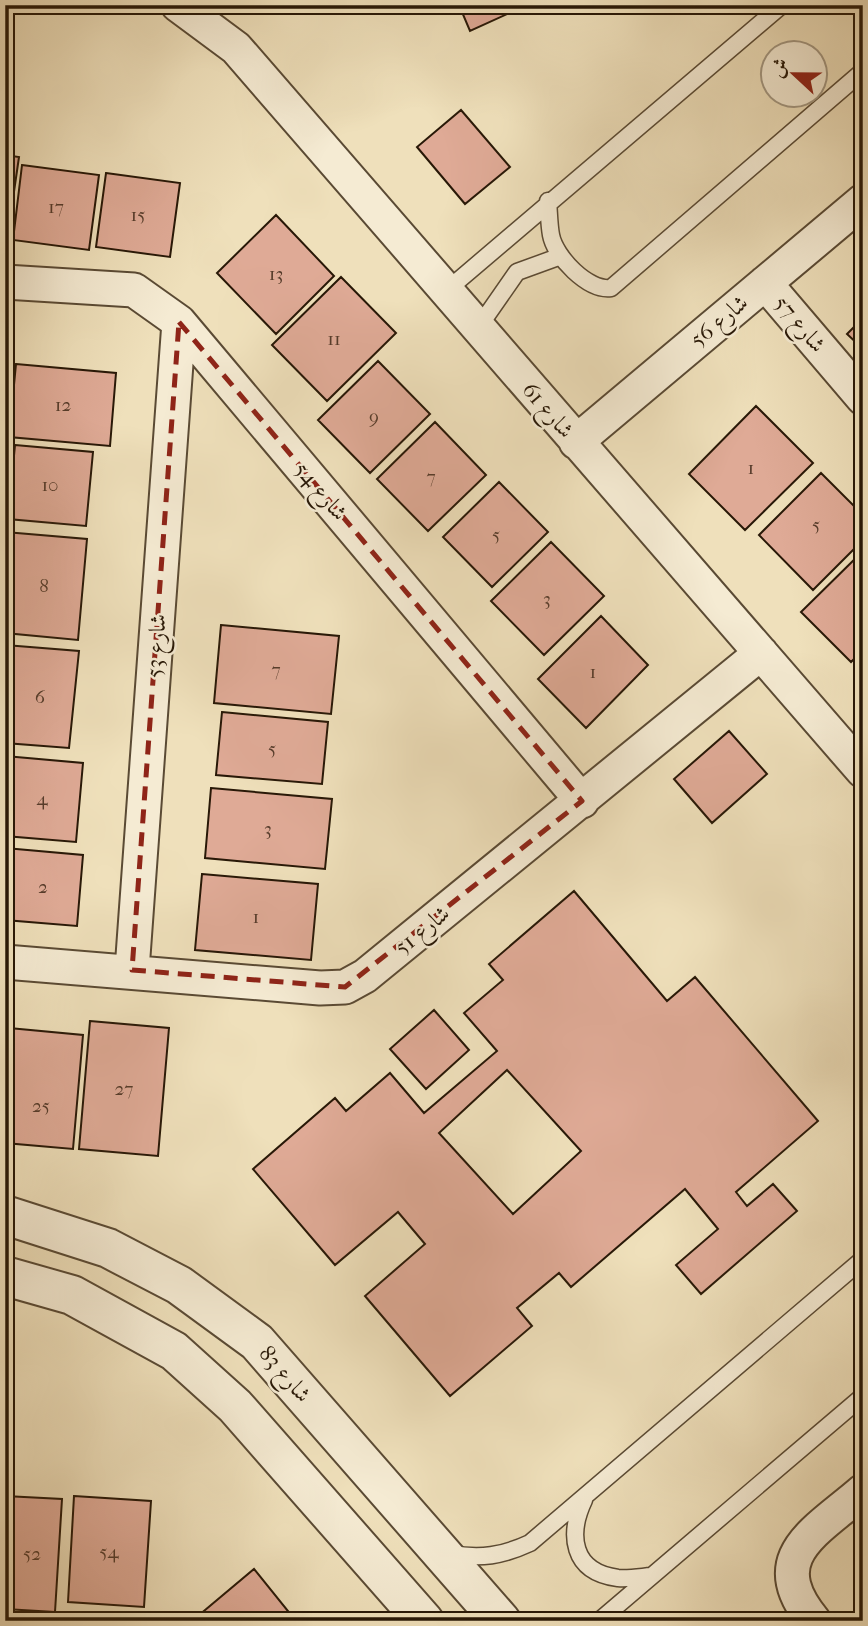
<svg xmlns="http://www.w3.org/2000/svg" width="868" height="1626" viewBox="0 0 868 1626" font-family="'IM FELL French Canon',Amiri,serif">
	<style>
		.building { fill: #dfaa96; stroke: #281807; stroke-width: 2; fill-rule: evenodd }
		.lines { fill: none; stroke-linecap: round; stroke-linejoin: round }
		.service-casing { stroke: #5a4a34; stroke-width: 19 }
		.minor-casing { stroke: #5a4a34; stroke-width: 37 }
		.tertiary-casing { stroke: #5a4a34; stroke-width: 42 }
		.service { stroke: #f5ebd3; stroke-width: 16 }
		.minor { stroke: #f5ebd3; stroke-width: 33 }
		.tertiary { stroke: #f5ebd3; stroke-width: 38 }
		.marked { fill: none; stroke: #8f2418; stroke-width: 5; stroke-dasharray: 14 9; stroke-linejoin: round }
		.labels { text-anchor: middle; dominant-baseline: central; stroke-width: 5; stroke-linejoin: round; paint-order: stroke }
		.number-label { font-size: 19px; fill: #563c2b }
		.street-label { font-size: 23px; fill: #281807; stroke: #f5ebd3 }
	</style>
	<rect width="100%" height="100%" fill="#efe0bb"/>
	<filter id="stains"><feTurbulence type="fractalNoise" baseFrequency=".00286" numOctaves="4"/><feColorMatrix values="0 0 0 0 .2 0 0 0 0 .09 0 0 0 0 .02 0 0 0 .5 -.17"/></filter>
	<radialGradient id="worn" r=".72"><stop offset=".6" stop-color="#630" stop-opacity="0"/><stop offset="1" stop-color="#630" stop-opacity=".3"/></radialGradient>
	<path class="building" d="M459,5H527L470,31Z
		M461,110L510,167L465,204L417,147Z
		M5,155L19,157L6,247L5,246Z
		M22,165L99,175L89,250L13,240Z
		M106,173L180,183L170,257L96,247Z
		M276,215L334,276L276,334L217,273Z
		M341,277L396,333L327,401L272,345Z
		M863,318V349L847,334Z
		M378,361L430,414L370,473L318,420Z
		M16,364L116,373L110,446L9,437Z
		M756,406L813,463L745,530L689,474Z
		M435,422L486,475L428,531L377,479Z
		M15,445L93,452L86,526L8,519Z
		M821,473L863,515V540L813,590L759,535Z
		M499,482L548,532L492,587L443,537Z
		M5,532L87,539L78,640L5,633Z
		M551,542L604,596L544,655L491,601Z
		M863,551V650L851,662L801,612Z
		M601,616L648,665L586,728L538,679Z
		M221,625L339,636L331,714L214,703Z
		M5,645L79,651L69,748L5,743Z
		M222,712L328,722L322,784L216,775Z
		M729,731L767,774L712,823L674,779Z
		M5,756L83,763L76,842L5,836Z
		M211,788L332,799L325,869L205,858Z
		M5,848L83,855L77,926L5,920Z
		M202,874L318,884L311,960L195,950Z
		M574,891L667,1001L695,977L818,1121L736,1192L747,1206L773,1184L797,1211L701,1294L676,1265L718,1229L685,1189L571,1287L559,1273L517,1308L532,1326L450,1396L365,1296L425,1244L398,1212L335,1265L253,1169L335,1098L346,1111L390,1073L424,1113L497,1051L464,1013L503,980L489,964ZM507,1070L581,1151L513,1214L439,1133Z
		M434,1010L469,1050L426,1089L390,1049Z
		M90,1021L169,1028L158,1156L79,1149Z
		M9,1028L83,1035L73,1149L5,1143Z
		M5,1496L62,1499L55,1612L5,1609Z
		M74,1496L151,1501L144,1607L68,1602Z
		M254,1569L296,1621H192Z"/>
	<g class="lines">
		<g class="service-casing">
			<path id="service" d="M548,201C549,212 549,224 551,235C555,257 588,291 611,288L863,71
				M446,291L782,5
				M478,328L517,272L561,256
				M584,1500C568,1534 571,1572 618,1578C628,1579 640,1577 651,1576
				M451,1554C481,1559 502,1556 530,1543L863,1259
				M599,1621L863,1396"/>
		</g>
		<g class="minor-casing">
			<path id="minor" d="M178,5L236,48L863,771
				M5,282L134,290L179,322L582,801
				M765,283L863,398
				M576,442L863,201
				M5,962L320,988L345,987L365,976L761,653
				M132,970L179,322
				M814,1621C761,1557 816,1532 863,1491"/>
		</g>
		<g class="tertiary-casing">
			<path id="tertiary" d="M5,1215L108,1248L179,1285L257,1342L501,1621
				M5,1276L72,1295L174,1351L235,1406L424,1621"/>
		</g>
		<use href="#service" class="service"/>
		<use href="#minor" class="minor"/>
		<use href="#tertiary" class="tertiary"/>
	</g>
	<path class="marked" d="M179,322L582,801L345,987L132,970Z"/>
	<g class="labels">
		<g class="number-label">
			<text x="56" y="207">17</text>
			<text x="138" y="215">15</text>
			<text x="276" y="274">13</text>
			<text x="334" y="339">11</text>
			<text x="63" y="405">12</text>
			<text x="374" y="417">9</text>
			<text x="751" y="468">1</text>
			<text x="431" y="477">7</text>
			<text x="50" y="485">10</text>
			<text x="816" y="525">5</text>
			<text x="496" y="535">5</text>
			<text x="44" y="586">8</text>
			<text x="547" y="599">3</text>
			<text x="276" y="670">7</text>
			<text x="593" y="672">1</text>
			<text x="40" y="697">6</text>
			<text x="272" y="749">5</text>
			<text x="42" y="799">4</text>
			<text x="268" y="829">3</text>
			<text x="43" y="887">2</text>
			<text x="256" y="917">1</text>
			<text x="124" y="1089">27</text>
			<text x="41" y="1106">25</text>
			<text x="109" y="1552">54</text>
			<text x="32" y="1554">52</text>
		</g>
		<g class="street-label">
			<text transform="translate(719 321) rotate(-40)">شارع 56</text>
			<text transform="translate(800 324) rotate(50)">شارع 57</text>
			<text transform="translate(548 410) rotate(49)">شارع 61</text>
			<text transform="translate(321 491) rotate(50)">شارع 54</text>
			<text transform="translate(156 646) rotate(-86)">شارع 53</text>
			<text transform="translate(422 930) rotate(-39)">شارع 51</text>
			<text transform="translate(285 1374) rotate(49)">شارع 83</text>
		</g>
	</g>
	<rect width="868" height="1626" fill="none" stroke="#efe0bb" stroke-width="28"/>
	<rect x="7" y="7" width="854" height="1612" fill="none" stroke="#281807" stroke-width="3.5"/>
	<rect x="14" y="14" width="840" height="1598" fill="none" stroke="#281807" stroke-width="2"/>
	<g transform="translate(794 74) rotate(292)"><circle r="33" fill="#f5ebd3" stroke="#a39781" stroke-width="2"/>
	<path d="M0-5L12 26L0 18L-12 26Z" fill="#8f2418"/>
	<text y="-10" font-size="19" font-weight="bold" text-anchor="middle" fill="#281807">ش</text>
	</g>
	<rect width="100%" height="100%" filter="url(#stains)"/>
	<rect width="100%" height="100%" fill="url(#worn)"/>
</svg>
